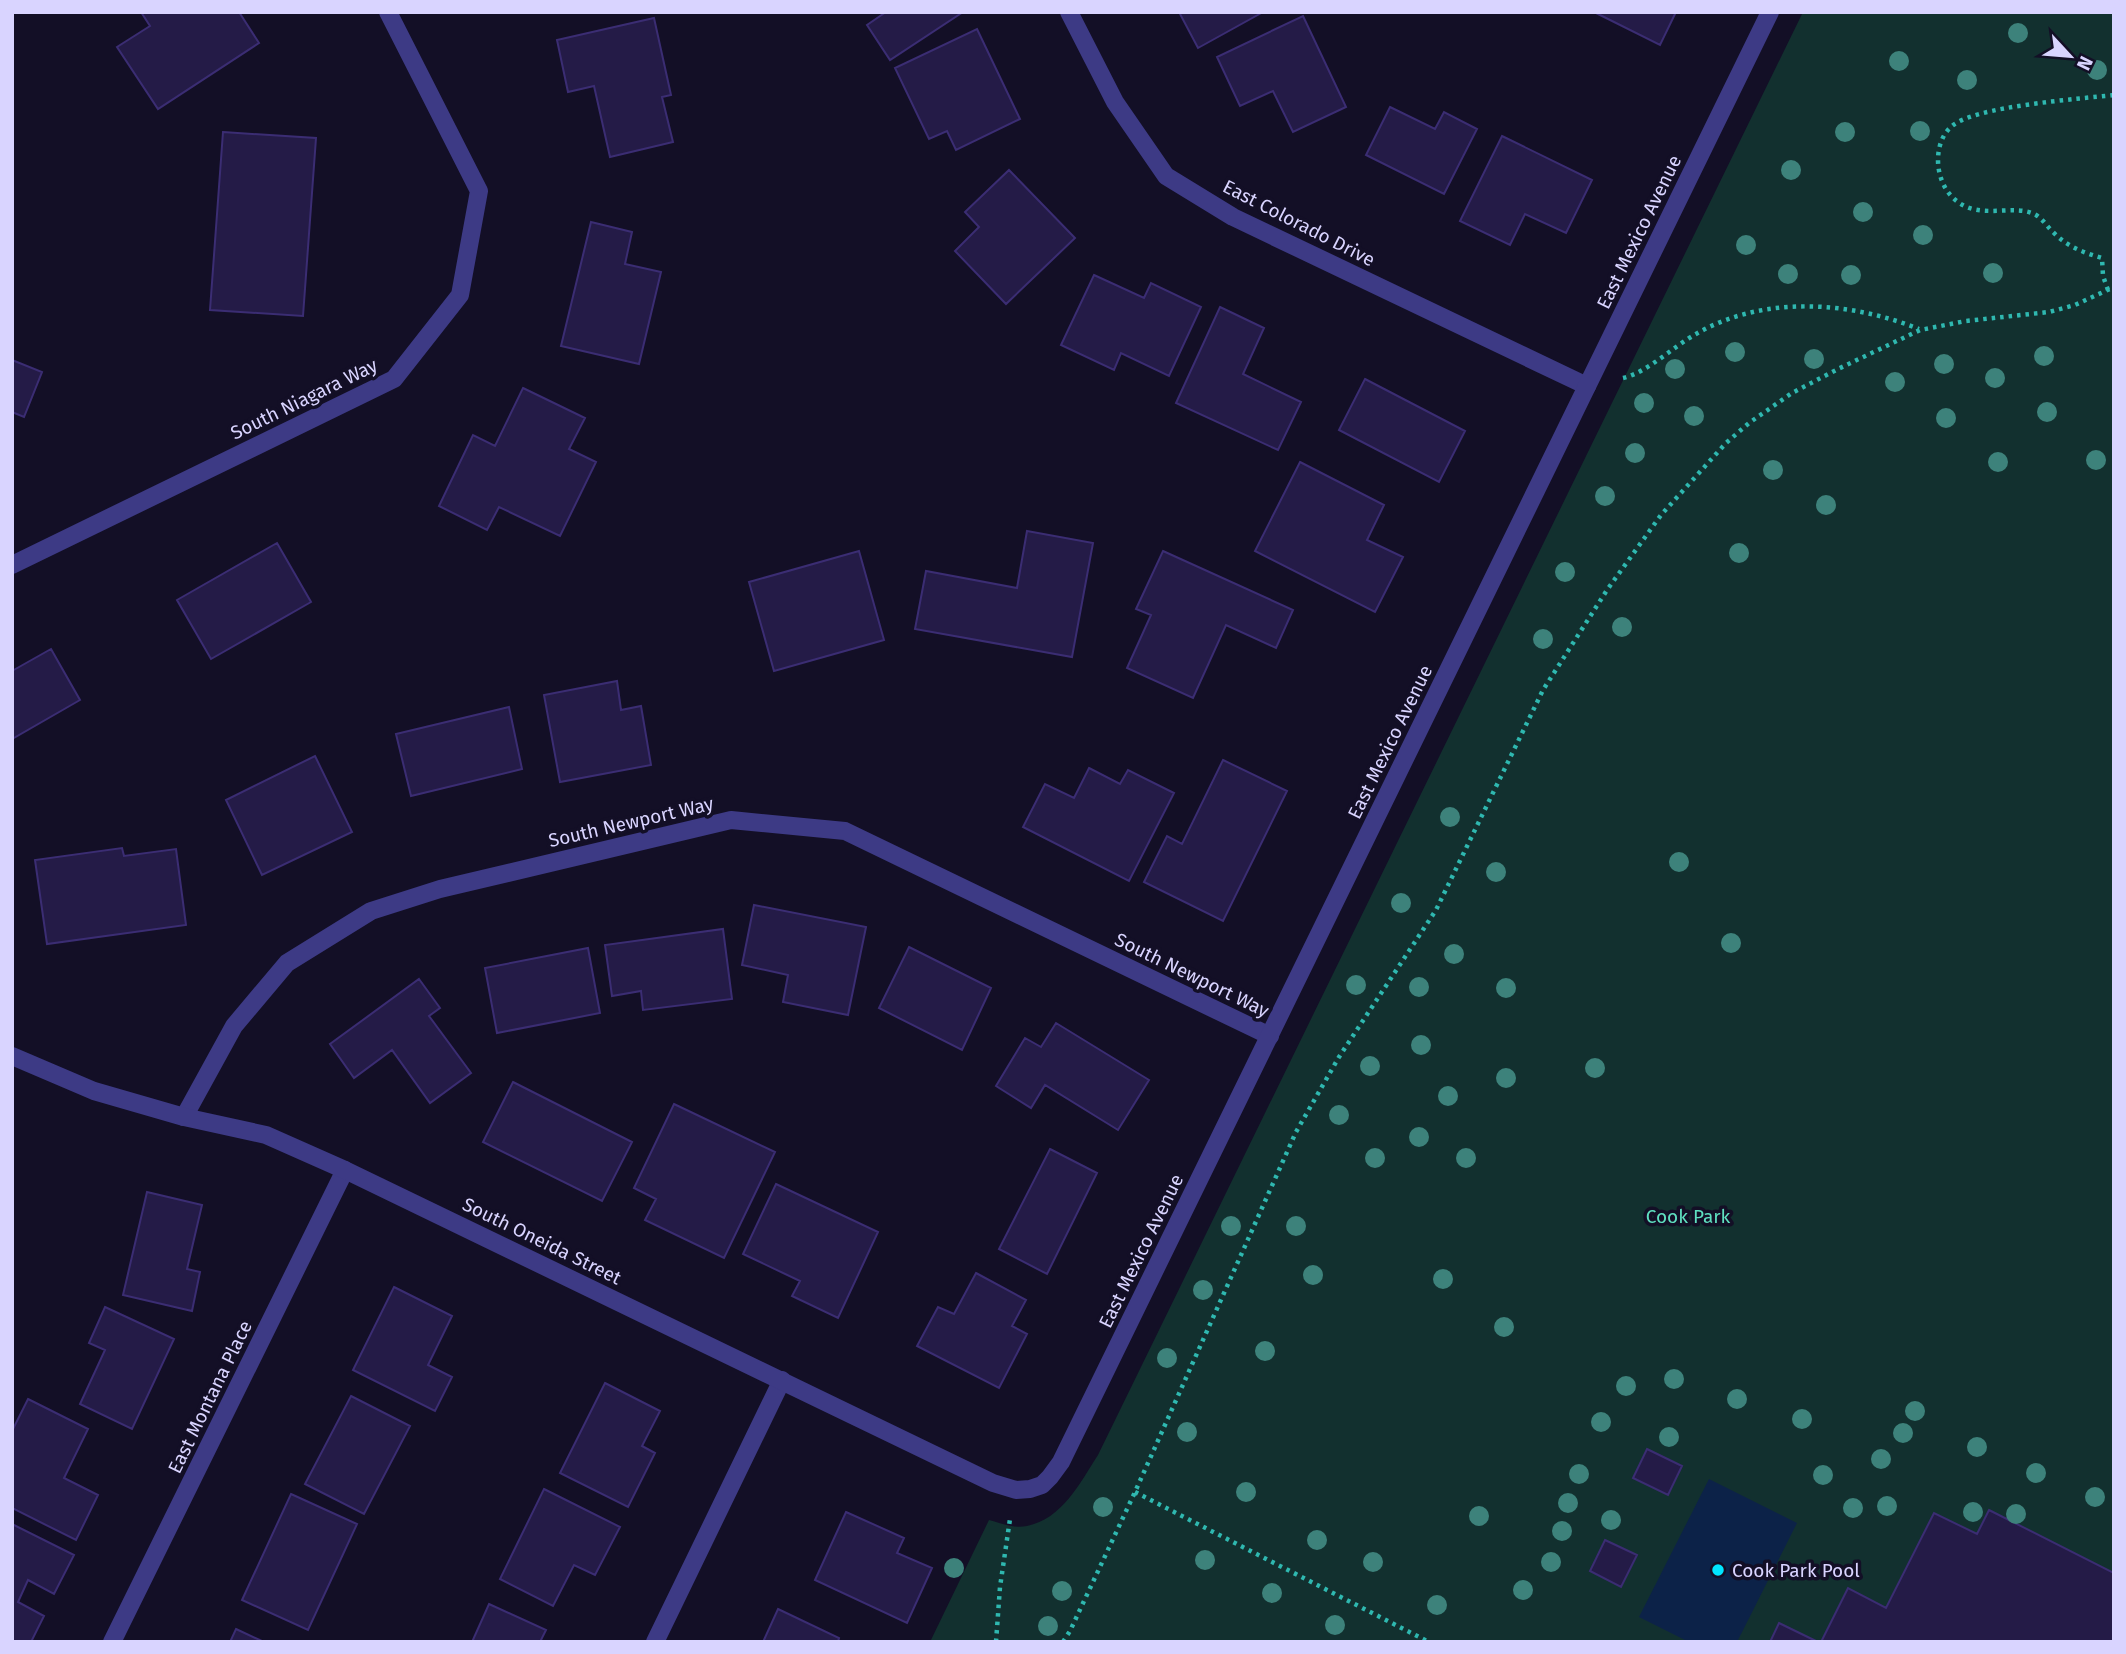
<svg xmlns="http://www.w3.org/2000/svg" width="2126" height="1654" viewBox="0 0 2126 1654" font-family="'Fira Sans',sans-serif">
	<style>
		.green { fill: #12302f }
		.water { fill: #0c2248 }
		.building { fill: #241b47; stroke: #3b2d73; stroke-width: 2 }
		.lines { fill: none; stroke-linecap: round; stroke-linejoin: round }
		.path { stroke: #2fb8b0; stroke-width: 4.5; stroke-dasharray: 3.5 5; stroke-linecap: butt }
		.minor { stroke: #3d3a85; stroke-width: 18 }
		.tertiary { stroke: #3d3a85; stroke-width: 18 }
		.tree { fill: #3d827b }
		.poi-dot { fill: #00e5ff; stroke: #130f26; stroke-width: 2.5 }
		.labels { text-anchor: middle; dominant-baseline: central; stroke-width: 7; stroke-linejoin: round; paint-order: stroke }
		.street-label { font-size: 19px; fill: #d9d4ff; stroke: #130f26 }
		.park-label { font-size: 19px; fill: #5fe0c0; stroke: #130f26 }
		.poi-label { font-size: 19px; fill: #d9d4ff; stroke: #130f26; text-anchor: start }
	</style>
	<rect width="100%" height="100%" fill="#130f26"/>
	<path class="green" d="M1803,12H2114V1642H930L989,1520C1001,1523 1014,1529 1027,1526C1062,1519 1080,1483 1098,1455Z"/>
	<path class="water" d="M1709,1479L1797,1523L1737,1642H1689L1639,1617Z"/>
	<path class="building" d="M141,12H239L259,43L158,109L117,47L150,26Z
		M886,12H963L890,60L867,25Z
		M1179,12H1263L1198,48Z
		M1594,12H1676L1660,45Z
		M1303,16L1346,107L1293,132L1273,91L1240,106L1217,57Z
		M654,18L671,95L662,97L673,142L610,157L594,86L568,92L557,40Z
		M977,29L1020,119L956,150L947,131L929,139L895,68Z
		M1390,107L1435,129L1444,112L1477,129L1444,194L1366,155Z
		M223,132L316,138L303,316L210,310Z
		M1502,136L1592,180L1566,233L1525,214L1510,245L1460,221Z
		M1009,170L1075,238L1006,304L955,251L979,227L965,212Z
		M591,222L632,232L625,264L661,272L639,364L561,346Z
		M1094,275L1144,298L1151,283L1201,307L1169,376L1121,353L1114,370L1061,345Z
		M1220,307L1264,328L1243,374L1301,402L1278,450L1176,403Z
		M12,360L42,372L24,417L12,412Z
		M1365,379L1465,431L1439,482L1339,430Z
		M523,388L585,418L569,449L596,462L560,536L499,507L487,530L439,506L473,435L495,446Z
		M1300,462L1384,505L1367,540L1403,557L1375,612L1255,551Z
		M1027,531L1093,543L1072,657L915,629L926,571L1017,588Z
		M277,543L311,602L211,659L177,600Z
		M859,551L884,640L774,671L749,582Z
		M1163,551L1293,610L1276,648L1226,625L1193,698L1127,668L1151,615L1136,609Z
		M51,649L80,700L12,739V671Z
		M617,681L621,710L641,706L651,765L560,782L544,695Z
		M509,707L522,769L411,796L396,734Z
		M315,756L352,832L262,875L226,800Z
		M1223,760L1287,791L1223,921L1144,882L1167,836L1182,844Z
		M1089,768L1120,784L1128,770L1174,793L1129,881L1023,827L1045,784L1074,798Z
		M122,848L124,856L176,849L186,925L47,944L35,860Z
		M754,905L866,927L848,1015L783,1002L788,975L742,965Z
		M723,929L732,999L643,1010L641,991L612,996L605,945Z
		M909,947L991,988L962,1050L879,1008Z
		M588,948L600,1013L497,1033L485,968Z
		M419,979L440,1008L429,1016L471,1073L430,1103L392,1050L354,1078L330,1044Z
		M1056,1023L1149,1080L1118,1130L1045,1085L1031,1108L996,1086L1025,1038L1041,1047Z
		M513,1082L632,1142L602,1201L483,1142Z
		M674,1104L775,1152L724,1258L645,1220L656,1199L634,1188Z
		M1050,1149L1097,1173L1047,1274L999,1249Z
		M776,1184L878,1232L838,1318L792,1296L800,1281L743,1254Z
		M147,1192L202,1205L187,1269L200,1272L192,1311L123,1295Z
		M976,1273L1026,1300L1012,1326L1027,1334L999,1388L917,1346L938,1307L954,1314Z
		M394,1287L452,1316L428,1365L452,1377L435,1411L353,1370Z
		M105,1307L174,1339L132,1429L80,1404L105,1350L89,1343Z
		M605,1383L660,1411L642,1446L655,1453L628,1507L560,1473Z
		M351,1396L410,1426L364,1514L305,1484Z
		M28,1399L88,1429L64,1478L98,1495L76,1540L12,1508V1431Z
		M1647,1449L1682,1466L1668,1495L1633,1478Z
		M544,1489L620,1527L595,1575L574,1565L553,1606L500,1579Z
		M291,1494L357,1524L308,1630L242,1600Z
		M1989,1510L2114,1573V1642H1821L1848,1588L1886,1608L1934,1513L1977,1534Z
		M846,1512L904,1538L897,1553L932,1568L907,1623L815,1580Z
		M12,1524L74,1555L54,1594L28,1580L18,1602L44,1616L31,1642H12Z
		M1605,1540L1637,1555L1621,1587L1590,1571Z
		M489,1604L546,1630L540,1642H472Z
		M778,1609L839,1638L838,1642H763Z
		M1779,1623L1818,1642H1770Z
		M236,1629L264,1642H230Z"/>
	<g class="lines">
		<path class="path" d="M2108,290L2103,276L2102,258C2085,253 2068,247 2055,234C2048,228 2044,220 2036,215C2015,203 1982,220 1958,202C1945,193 1938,176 1938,160C1938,148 1942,134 1952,126C1975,106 2079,99 2114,95
			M1623,378C1648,372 1674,346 1696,334C1763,295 1849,301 1919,329
			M1135,1492L1429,1642
			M996,1642L1000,1587L1010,1519
			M1063,1642L1070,1631L1135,1492L1296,1132L1339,1057L1436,910L1543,690L1607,590L1661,515L1726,443L1749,423L1792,393L1838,369L1920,330L1966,321L2049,312L2075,305L2114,287"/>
		<path class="minor" d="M1069,12L1115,102L1166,176L1233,217L1587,386
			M12,565L394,379L460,295L479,191L388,12
			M184,1117L234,1026L287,963L371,911L440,889L731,820L845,831L1270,1036
			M112,1642L345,1170
			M655,1642L782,1380"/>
		<path class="tertiary" d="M12,1056L94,1091L184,1117L266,1135L345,1170L993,1483L1016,1490L1030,1489L1042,1485L1050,1477L1061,1462L1770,12"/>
	</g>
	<g class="tree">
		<circle cx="2018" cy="33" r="10"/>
		<circle cx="1899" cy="61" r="10"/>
		<circle cx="2097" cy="70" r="10"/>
		<circle cx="1967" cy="80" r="10"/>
		<circle cx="1920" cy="131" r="10"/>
		<circle cx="1845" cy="132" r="10"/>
		<circle cx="1791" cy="170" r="10"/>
		<circle cx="1863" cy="212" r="10"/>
		<circle cx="1923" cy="235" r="10"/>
		<circle cx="1746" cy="245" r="10"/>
		<circle cx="1993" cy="273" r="10"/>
		<circle cx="1788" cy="274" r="10"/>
		<circle cx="1851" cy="275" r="10"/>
		<circle cx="1735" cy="352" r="10"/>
		<circle cx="2044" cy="356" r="10"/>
		<circle cx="1814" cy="359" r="10"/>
		<circle cx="1944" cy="364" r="10"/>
		<circle cx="1675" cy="369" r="10"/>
		<circle cx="1995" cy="378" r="10"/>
		<circle cx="1895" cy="382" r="10"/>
		<circle cx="1644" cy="403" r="10"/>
		<circle cx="2047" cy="412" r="10"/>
		<circle cx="1694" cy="416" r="10"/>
		<circle cx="1946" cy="418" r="10"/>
		<circle cx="1635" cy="453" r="10"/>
		<circle cx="2096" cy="460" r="10"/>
		<circle cx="1998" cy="462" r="10"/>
		<circle cx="1773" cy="470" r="10"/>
		<circle cx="1605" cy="496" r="10"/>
		<circle cx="1826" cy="505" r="10"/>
		<circle cx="1739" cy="553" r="10"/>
		<circle cx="1565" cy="572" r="10"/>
		<circle cx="1622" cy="627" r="10"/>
		<circle cx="1543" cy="639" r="10"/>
		<circle cx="1450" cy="817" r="10"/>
		<circle cx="1679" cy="862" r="10"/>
		<circle cx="1496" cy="872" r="10"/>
		<circle cx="1401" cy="903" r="10"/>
		<circle cx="1731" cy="943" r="10"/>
		<circle cx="1454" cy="954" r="10"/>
		<circle cx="1356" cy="985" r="10"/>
		<circle cx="1419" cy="987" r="10"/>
		<circle cx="1506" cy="988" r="10"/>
		<circle cx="1421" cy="1045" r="10"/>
		<circle cx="1370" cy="1066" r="10"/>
		<circle cx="1595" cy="1068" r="10"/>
		<circle cx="1506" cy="1078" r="10"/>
		<circle cx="1448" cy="1096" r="10"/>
		<circle cx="1339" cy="1115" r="10"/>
		<circle cx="1419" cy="1137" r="10"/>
		<circle cx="1375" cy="1158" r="10"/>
		<circle cx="1466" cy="1158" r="10"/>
		<circle cx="1231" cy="1226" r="10"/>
		<circle cx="1296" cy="1226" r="10"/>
		<circle cx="1313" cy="1275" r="10"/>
		<circle cx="1443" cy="1279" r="10"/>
		<circle cx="1203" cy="1290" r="10"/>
		<circle cx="1504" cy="1327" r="10"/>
		<circle cx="1265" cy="1351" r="10"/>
		<circle cx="1167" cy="1358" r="10"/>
		<circle cx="1674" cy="1379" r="10"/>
		<circle cx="1626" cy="1386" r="10"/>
		<circle cx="1737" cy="1399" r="10"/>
		<circle cx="1915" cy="1411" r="10"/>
		<circle cx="1802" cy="1419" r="10"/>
		<circle cx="1601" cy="1422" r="10"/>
		<circle cx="1187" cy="1432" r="10"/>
		<circle cx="1903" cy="1433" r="10"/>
		<circle cx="1669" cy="1437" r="10"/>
		<circle cx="1977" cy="1447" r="10"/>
		<circle cx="1881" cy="1459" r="10"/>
		<circle cx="2036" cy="1473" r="10"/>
		<circle cx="1579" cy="1474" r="10"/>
		<circle cx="1823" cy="1475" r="10"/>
		<circle cx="1246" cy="1492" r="10"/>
		<circle cx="2095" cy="1497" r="10"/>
		<circle cx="1568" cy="1503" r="10"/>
		<circle cx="1887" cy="1506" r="10"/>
		<circle cx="1103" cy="1507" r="10"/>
		<circle cx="1853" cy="1508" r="10"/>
		<circle cx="1973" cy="1512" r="10"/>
		<circle cx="2016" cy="1514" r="10"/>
		<circle cx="1479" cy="1516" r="10"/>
		<circle cx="1611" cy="1520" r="10"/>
		<circle cx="1562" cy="1531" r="10"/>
		<circle cx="1317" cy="1540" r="10"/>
		<circle cx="1205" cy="1560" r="10"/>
		<circle cx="1373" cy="1562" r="10"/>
		<circle cx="1551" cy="1562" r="10"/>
		<circle cx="954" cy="1568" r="10"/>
		<circle cx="1523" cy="1590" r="10"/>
		<circle cx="1062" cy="1591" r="10"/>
		<circle cx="1272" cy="1593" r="10"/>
		<circle cx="1437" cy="1605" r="10"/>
		<circle cx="1335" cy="1625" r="10"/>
		<circle cx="1048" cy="1626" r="10"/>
	</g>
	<circle class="poi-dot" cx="1718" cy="1570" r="7"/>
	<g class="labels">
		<g class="street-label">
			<text transform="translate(1299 223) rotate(27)">East Colorado Drive</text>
			<text transform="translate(1639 232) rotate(-64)">East Mexico Avenue</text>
			<text transform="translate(304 399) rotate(-26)">South Niagara Way</text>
			<text transform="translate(1390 742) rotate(-64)">East Mexico Avenue</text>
			<text transform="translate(631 822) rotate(-13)">South Newport Way</text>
			<text transform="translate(1192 975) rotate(26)">South Newport Way</text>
			<text transform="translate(542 1241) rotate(26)">South Oneida Street</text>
			<text transform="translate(1141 1251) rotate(-64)">East Mexico Avenue</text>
			<text transform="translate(210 1397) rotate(-64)">East Montana Place</text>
		</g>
		<g class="park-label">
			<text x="1688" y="1216">Cook Park</text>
		</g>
		<g class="poi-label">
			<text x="1732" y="1570">Cook Park Pool</text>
		</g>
	</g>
	<rect width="2126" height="1654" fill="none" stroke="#d9d4ff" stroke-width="28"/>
	<g transform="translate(2070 56) rotate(116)" stroke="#130f26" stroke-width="5" paint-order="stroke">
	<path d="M0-5L12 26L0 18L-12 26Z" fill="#d9d4ff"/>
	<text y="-10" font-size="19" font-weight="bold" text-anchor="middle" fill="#d9d4ff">N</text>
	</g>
</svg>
